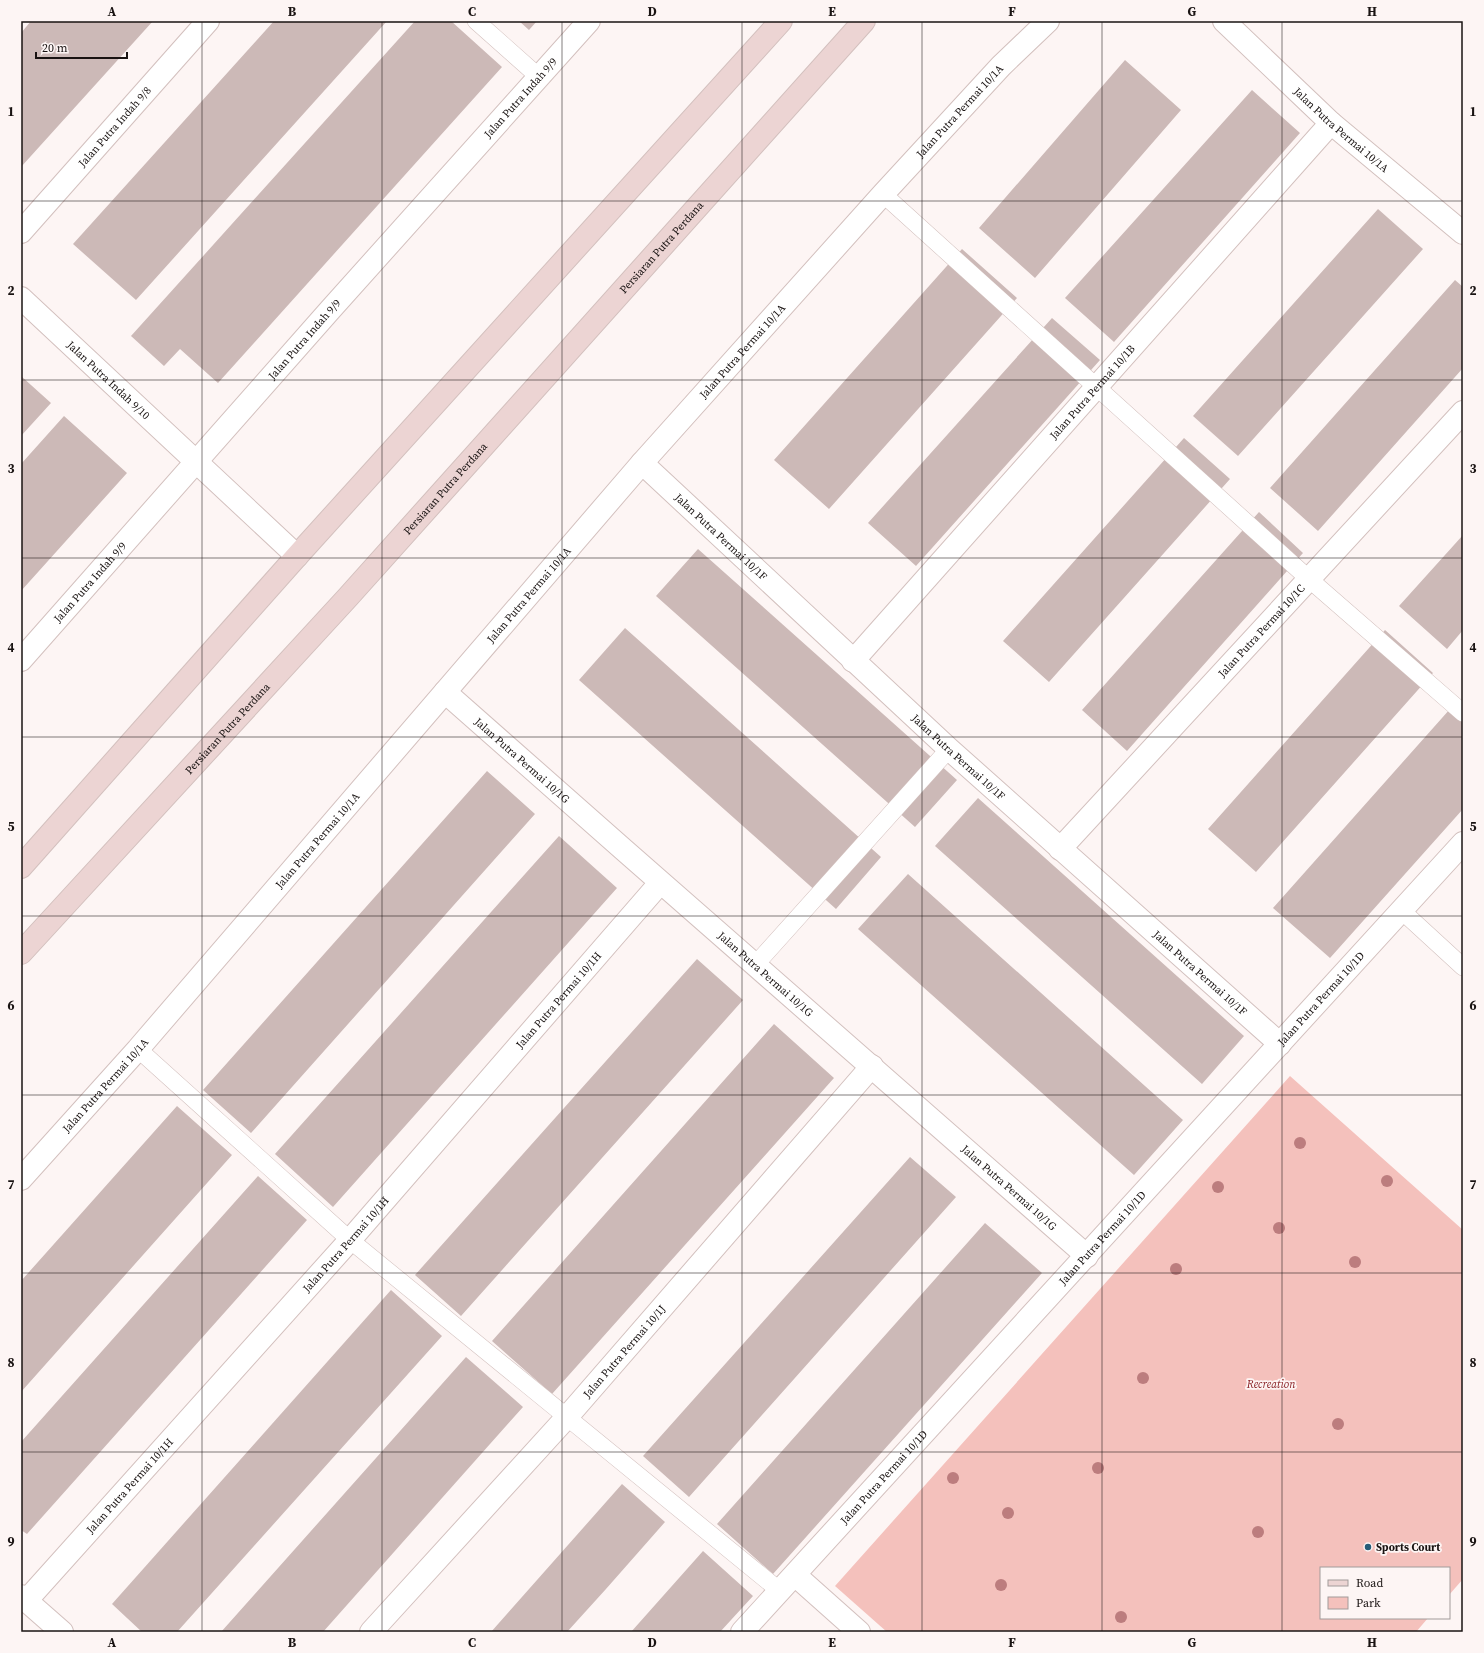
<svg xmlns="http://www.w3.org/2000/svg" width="1484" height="1653" viewBox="0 0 1484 1653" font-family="'Source Serif 4',serif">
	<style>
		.green { fill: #f4c1bc }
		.building { fill: #ccb9b7 }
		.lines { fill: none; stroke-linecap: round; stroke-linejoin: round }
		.lane-casing { stroke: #d3c0be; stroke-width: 18 }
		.street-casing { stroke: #d3c0be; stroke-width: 24 }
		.secondary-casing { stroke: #d3c0be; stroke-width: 24 }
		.lane { stroke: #fff; stroke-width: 17 }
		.street { stroke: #fff; stroke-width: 22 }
		.secondary { stroke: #ecd4d3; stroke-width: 22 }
		.tree { fill: #bc7d7e }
		.grid { fill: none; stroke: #191312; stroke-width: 1; stroke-opacity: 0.55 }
		.poi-dot { fill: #275c78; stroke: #fdf5f4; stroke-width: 1.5 }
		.labels { text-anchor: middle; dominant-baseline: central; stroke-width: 3.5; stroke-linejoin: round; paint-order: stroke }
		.street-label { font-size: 11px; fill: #191312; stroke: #fdf5f4 }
		.park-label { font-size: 11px; font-style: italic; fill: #861a1e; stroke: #fdf5f4 }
		.poi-label { font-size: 11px; font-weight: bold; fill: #191312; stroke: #fdf5f4; text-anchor: start }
		.neatline { fill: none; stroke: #191312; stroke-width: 1.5 }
		.grid-label { font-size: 13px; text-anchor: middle; font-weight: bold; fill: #191312 }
	</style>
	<rect width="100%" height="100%" fill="#fdf5f4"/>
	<path class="green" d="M1290,1076L1463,1230V1579L1449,1595V1568H1321V1618H1428L1416,1632H887L835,1586Z"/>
	<path class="building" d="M31,21H153L21,167V33Z
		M274,21H387L136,300L73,244Z
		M415,21H451L502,67L218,383L180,349L164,366L131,336Z
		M519,21H537L529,30Z
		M1125,60L1181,110L1035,278L979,228Z
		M1252,90L1300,133L1114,342L1065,298Z
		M1378,209L1423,249L1238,456L1193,416Z
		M962,249L1017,298L829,509L774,460Z
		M1455,280L1463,287V368L1318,531L1270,488Z
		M1052,318L1100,360L916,566L868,523Z
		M21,376L51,403L21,436Z
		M64,416L127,473L21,591V464Z
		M1184,438L1230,479L1049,682L1003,641Z
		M1259,512L1303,553L1127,751L1082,710Z
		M1463,535V630L1447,649L1399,606Z
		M698,549L957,780L915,827L656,596Z
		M625,628L881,857L836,909L579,680Z
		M1385,630L1433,673L1256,872L1208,829Z
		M1458,700L1463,704V809L1330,958L1273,908Z
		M487,771L535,814L251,1133L203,1090Z
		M978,798L1244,1036L1202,1084L935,846Z
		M559,836L617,888L333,1207L275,1154Z
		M908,874L1183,1120L1134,1175L858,929Z
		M697,959L743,1000L461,1316L415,1275Z
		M774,1024L834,1078L552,1394L492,1341Z
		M177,1106L232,1155L21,1392V1281Z
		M910,1157L956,1197L689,1497L643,1456Z
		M258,1176L307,1220L27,1534L21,1530V1442Z
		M985,1223L1042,1273L773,1574L717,1524Z
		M391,1290L442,1336L177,1632H142L112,1604Z
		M466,1357L523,1407L402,1543L323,1632H221Z
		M622,1484L665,1522L606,1589L567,1632H491Z
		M703,1551L753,1596L720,1632H631Z"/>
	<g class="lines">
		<g class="lane-casing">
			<path id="lane" d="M476,21L539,77
				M883,194L1309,579L1463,713
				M1402,911L1463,967
				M756,964L949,749
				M138,1049L350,1240L780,1591"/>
		</g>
		<g class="street-casing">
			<g id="street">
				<path id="s1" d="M1224,21L1331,123L1463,233"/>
				<path id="s2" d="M21,232L208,21"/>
				<path id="s3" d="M21,298L297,556"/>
				<path id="s4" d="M642,463L949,749L1280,1044"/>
				<path id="s5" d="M21,660L330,310L589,21"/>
				<path id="s6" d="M853,661L1331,123"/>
				<path id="s7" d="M445,692C658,881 873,1067 1087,1256"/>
				<path id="s8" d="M1060,849L1463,412"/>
				<path id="s9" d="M21,1179L138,1049L642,463L883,194L1001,66L1048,21"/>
				<path d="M795,1575L859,1632"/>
				<path d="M21,1596L62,1632"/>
				<path id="s10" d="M26,1601L350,1240L660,883"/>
				<path id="s11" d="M371,1632L567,1417L872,1066"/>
				<path id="s12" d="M742,1632L1463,843"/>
			</g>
		</g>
		<g class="secondary-casing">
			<g id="secondary">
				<path d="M21,867L297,556L781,21"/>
				<path id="s13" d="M21,953L348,597L864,21"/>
			</g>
		</g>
		<use href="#lane" class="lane"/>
		<use href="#street" class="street"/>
		<use href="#secondary" class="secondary"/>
	</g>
	<g class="tree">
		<circle cx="1300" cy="1143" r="6"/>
		<circle cx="1387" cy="1181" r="6"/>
		<circle cx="1218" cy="1187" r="6"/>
		<circle cx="1279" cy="1228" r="6"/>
		<circle cx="1355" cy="1262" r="6"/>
		<circle cx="1176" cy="1269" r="6"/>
		<circle cx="1143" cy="1378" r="6"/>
		<circle cx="1338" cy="1424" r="6"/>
		<circle cx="1098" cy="1468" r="6"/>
		<circle cx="953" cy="1478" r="6"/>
		<circle cx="1008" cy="1513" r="6"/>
		<circle cx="1258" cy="1532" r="6"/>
		<circle cx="1001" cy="1585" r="6"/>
		<circle cx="1121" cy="1617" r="6"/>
	</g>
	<path class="grid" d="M202,21V1632M382,21V1632M562,21V1632M742,21V1632M922,21V1632M1102,21V1632M1282,21V1632M21,201H1463M21,380H1463M21,558H1463M21,737H1463M21,916H1463M21,1095H1463M21,1273H1463M21,1452H1463"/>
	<circle class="poi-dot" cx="1368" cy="1547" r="4"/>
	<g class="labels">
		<g class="street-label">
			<text stroke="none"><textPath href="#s5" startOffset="752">Jalan Putra Indah 9/9</textPath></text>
			<text stroke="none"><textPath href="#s9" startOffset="1422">Jalan Putra Permai 10/1A</textPath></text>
			<text stroke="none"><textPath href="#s2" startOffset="141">Jalan Putra Indah 9/8</textPath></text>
			<text stroke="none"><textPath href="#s1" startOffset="160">Jalan Putra Permai 10/1A</textPath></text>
			<text stroke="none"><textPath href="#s13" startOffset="953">Persiaran Putra Perdana</textPath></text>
			<text stroke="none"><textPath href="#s5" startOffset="428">Jalan Putra Indah 9/9</textPath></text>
			<text stroke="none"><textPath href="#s9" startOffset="1098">Jalan Putra Permai 10/1A</textPath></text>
			<text stroke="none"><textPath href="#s3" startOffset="120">Jalan Putra Indah 9/10</textPath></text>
			<text stroke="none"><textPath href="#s6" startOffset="360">Jalan Putra Permai 10/1B</textPath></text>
			<text stroke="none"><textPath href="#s13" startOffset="629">Persiaran Putra Perdana</textPath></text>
			<text stroke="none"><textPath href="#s4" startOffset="108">Jalan Putra Permai 10/1F</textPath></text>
			<text stroke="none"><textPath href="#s5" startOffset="104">Jalan Putra Indah 9/9</textPath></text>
			<text stroke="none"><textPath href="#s9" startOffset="774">Jalan Putra Permai 10/1A</textPath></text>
			<text stroke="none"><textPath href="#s8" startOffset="297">Jalan Putra Permai 10/1C</textPath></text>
			<text stroke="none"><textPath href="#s13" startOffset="305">Persiaran Putra Perdana</textPath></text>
			<text stroke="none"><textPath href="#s4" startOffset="432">Jalan Putra Permai 10/1F</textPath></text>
			<text stroke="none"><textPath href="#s7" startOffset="103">Jalan Putra Permai 10/1G</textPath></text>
			<text stroke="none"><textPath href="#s9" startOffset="450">Jalan Putra Permai 10/1A</textPath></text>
			<text stroke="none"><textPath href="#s4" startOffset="756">Jalan Putra Permai 10/1F</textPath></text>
			<text stroke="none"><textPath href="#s7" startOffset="427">Jalan Putra Permai 10/1G</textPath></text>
			<text stroke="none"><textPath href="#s12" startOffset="858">Jalan Putra Permai 10/1D</textPath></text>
			<text stroke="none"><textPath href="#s10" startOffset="803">Jalan Putra Permai 10/1H</textPath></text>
			<text stroke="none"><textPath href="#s9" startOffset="126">Jalan Putra Permai 10/1A</textPath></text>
			<text stroke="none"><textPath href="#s7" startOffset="751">Jalan Putra Permai 10/1G</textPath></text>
			<text stroke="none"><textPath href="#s12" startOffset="534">Jalan Putra Permai 10/1D</textPath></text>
			<text stroke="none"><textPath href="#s10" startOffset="479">Jalan Putra Permai 10/1H</textPath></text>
			<text stroke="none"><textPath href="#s11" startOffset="378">Jalan Putra Permai 10/1J</textPath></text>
			<text stroke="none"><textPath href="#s12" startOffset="210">Jalan Putra Permai 10/1D</textPath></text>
			<text stroke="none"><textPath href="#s10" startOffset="155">Jalan Putra Permai 10/1H</textPath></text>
		</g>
		<g class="park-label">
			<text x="1271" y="1384">Recreation</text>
		</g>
		<g class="poi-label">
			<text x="1376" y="1547">Sports Court</text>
		</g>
	</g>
	<rect width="1484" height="1653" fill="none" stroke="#fdf5f4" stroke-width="44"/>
	<rect x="1320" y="1567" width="130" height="52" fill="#fdf5f4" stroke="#a29b9a"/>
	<rect x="1328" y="1580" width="20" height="6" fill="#ecd4d3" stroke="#a29b9a"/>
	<text x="1356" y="1587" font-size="12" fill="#191312">Road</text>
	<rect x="1328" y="1597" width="20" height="12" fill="#f4c1bc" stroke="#a29b9a"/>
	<text x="1356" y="1607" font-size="12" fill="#191312">Park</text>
	<path d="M36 52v6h91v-6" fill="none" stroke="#191312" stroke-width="2"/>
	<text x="42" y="52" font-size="12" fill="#191312" stroke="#fdf5f4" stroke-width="3" paint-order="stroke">20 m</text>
	<rect x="22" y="22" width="1440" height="1609" class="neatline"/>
	<g class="grid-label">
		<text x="112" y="16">A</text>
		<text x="292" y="16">B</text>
		<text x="472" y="16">C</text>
		<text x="652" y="16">D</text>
		<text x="832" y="16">E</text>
		<text x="1012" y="16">F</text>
		<text x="1192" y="16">G</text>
		<text x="1372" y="16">H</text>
		<text x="11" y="116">1</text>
		<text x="1473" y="116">1</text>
		<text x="11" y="295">2</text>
		<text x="1473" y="295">2</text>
		<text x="11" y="473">3</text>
		<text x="1473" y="473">3</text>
		<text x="11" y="652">4</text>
		<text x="1473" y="652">4</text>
		<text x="11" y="831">5</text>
		<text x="1473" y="831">5</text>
		<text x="11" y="1010">6</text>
		<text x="1473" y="1010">6</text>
		<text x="11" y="1189">7</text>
		<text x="1473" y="1189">7</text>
		<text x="11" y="1367">8</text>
		<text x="1473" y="1367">8</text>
		<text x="11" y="1546">9</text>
		<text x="1473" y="1546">9</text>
		<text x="112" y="1647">A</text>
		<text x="292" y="1647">B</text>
		<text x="472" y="1647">C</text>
		<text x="652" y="1647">D</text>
		<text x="832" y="1647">E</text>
		<text x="1012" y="1647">F</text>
		<text x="1192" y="1647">G</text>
		<text x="1372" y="1647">H</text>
	</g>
</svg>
